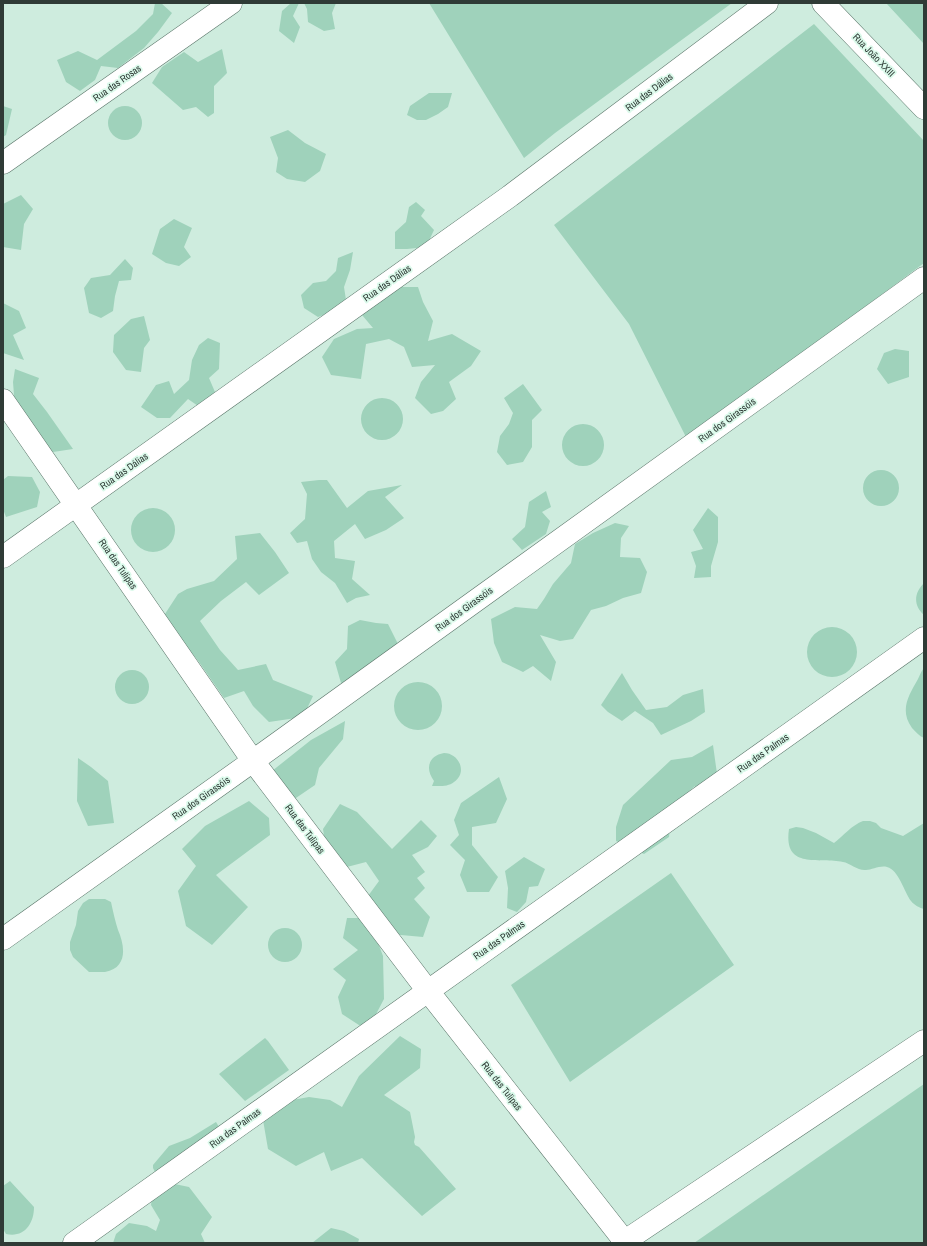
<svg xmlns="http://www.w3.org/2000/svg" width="927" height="1246" viewBox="0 0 927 1246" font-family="'Archivo Narrow',sans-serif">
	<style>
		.green { fill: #9fd2bb }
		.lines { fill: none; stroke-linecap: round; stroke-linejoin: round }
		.street-casing { stroke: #597468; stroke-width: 23 }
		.street { stroke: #fff; stroke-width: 22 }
		.labels { text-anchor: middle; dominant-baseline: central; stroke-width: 3.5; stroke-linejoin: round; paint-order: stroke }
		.street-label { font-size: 10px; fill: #2f3b36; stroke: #dbfaeb }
	</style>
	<rect width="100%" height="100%" fill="#ceecde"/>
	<path class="green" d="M155,3H161L172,13L158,32L144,48L118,68L101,66L95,80L80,91L66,82L57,60L78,51L97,60L136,31L153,14Z
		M291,3H299L293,16L300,27L294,43L279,31L282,11Z
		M304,3H336L332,13L335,29L324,31L308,22L307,9Z
		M429,3H732L555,133L524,158Z
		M886,3H924V44Z
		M814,24L924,141V263L687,439L629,324L554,225Z
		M222,49L227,73L214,86V113L208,117L196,107L183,110L152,83L162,67L184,52L198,62Z
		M429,93H452L448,107L438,114L426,120H417L407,115L410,106Z
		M108 123a17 17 0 1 1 34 0a17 17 0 1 1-34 0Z
		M3,106L12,109L6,135L3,137Z
		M288,130L305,143L326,154L320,171L305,182L287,179L276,172L278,158L270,137Z
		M21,195L33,209L24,224L21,250L3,247V204Z
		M416,202L425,210L421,216L434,230L426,247L407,249H395V232L406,222L409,207Z
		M174,219L192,228L184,247L191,257L179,266L166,263L152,254L160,229Z
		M353,252L350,270L344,287L346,300L334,311L318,317L304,308L301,295L313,283L326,281L336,271L338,258Z
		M125,259L133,268L131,280L119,281L115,296L113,311L101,318L89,313L84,288L91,278L110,275Z
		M389,287H418L423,302L433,321L428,341L452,334L481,351L471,366L449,382L456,399L443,411L431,414L415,398L421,382L435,365L412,367L404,347L389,339L366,344L361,379L331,375L322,357L334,339L357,329L373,328L362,315Z
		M3,303L19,311L26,328L13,335L24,360L3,353Z
		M144,316L150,340L144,348L141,372L126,370L113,352L114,335L131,319Z
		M208,338L220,343L219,369L209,378L215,392L201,408L188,399L170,418H157L141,407L156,385L169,381L174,394L189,380L192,360L199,345Z
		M895,349L909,351V377L888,384L877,369L884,353Z
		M15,369L39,378L33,394L47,412L73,449L53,452L37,440L15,408L13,382Z
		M523,384L542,410L532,420V447L523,462L507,465L497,452L500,436L509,424L513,413L504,398Z
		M361 419a21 21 0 1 1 42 0a21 21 0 1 1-42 0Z
		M562 445a21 21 0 1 1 42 0a21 21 0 1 1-42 0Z
		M863 488a18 18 0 1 1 36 0a18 18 0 1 1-36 0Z
		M8,476L32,477L40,492L37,507L6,517L3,509V480Z
		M319,480H327L347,508L368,491L402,485L385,497L404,518L386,530L365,539L355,524L334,541L335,558L355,561L352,579L370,595L356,598L347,603L335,583L321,572L312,559L307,541L297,543L290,533L305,519L307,494L301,482Z
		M546,491L551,507L542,512L550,521L546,534L522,550L512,539L525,527L529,502Z
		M131 530a22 22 0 1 1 44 0a22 22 0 1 1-44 0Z
		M708,508L718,517V542L711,566V577L694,578L696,566L691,552L703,549L693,530Z
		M615,523L629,526L621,538L620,557L640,558L647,572L641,593L623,598L606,606L591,610L573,639L560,641L540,635L556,662L551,681L533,666L523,672L502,662L494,643L491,619L515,607L537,609L544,599L553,584L571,563L575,544L593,533Z
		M260,533L275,552L289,573L259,595L246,582L221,601L200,621L220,650L238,670L266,664L273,680L313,696L303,717L269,722L253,706L244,691L224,698L199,662L163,617L178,594L187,589L214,581L237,559L235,536Z
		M924,583V615C913,605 914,593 924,583Z
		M360,620L376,623L388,624L398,644L368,673L341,683L335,662L347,649L348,626Z
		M807 652a25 25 0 1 1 50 0a25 25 0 1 1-50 0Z
		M924,668V738C919,736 916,732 912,728C899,710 909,695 918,679C920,675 921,671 924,668Z
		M115 687a17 17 0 1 1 34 0a17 17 0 1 1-34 0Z
		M622,673L632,690L646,710L667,707L683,695L703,689L705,712L691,721L661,735L653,723L635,711L622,721L608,712L601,705Z
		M394 706a24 24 0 1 1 48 0a24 24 0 1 1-48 0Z
		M345,721L343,739L319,768L315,785L293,800L267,775L311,740Z
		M713,745L718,781L696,794L695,786L672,806L669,837L644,854L616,841V827L623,805L671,760L692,757Z
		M444,753C459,753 468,773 454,782C448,787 439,786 432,786L434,781C425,769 428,756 444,753Z
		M78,758L91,767L108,781L114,823L88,826L77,801Z
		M499,777L507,799L496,823L472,827V845L498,877L489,892H467L460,875L465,860L450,845L459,835L454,820L461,803Z
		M249,801L269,818L270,835L216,875L248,907L212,945L186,926L178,891L196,866L182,849L205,826Z
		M340,804L357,812L392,849L421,820L437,836L428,847L412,855L425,872L417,878L425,888L414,899L430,917L423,937L390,934L368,896L379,881L366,862L343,868L326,850L323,829Z
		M863,821H870L876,823L881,828L903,836L924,823V909C920,908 914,905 911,901C904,892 899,870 887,867C880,865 872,870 866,870C858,871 850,863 843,862C818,857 783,870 789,829L796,827L803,828L816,833L834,843C843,836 852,825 863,821Z
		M524,857L545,869L538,886L529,887L526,902L517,912L507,908L508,888L505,871Z
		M671,873L734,965L570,1082L511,985Z
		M89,899H105L111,902C113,911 115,921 118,930C125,946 128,968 105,972C100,972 94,972 89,972L73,957L70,950V942L76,925L78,911L83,903Z
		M347,918H372L375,935L383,956L384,999L374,1018L362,1027L342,1014L338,997L346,980L333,969L358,950L343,938Z
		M268 945a17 17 0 1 1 34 0a17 17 0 1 1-34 0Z
		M400,1036L421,1049L420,1068L384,1095L410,1112L415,1137L414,1142L415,1145L419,1147L456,1189L422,1216L362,1158L331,1171L324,1152L296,1166L268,1149L263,1120L281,1102L309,1097L330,1100L342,1107L359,1076Z
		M265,1038L268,1041L289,1070L245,1101L219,1074Z
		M924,1084V1243H694Z
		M216,1122L219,1127L155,1172L153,1168V1165L169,1146L190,1138Z
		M10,1181L34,1207C34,1224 24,1238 6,1234L3,1229V1186Z
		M165,1182L189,1187L212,1217L201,1234L205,1243H113L116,1234L129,1223L147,1226L156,1231L160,1220L151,1205L153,1190Z
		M331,1228L344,1231L359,1239L358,1243H312Z"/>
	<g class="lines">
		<g class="street-casing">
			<path id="street" d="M823,3L924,108
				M3,163L231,3
				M3,400L253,761L428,991L626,1243
				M3,557L510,196L767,3
				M3,939L253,761L924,278
				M74,1243L924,638
				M622,1243L924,1041"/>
		</g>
		<use href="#street" class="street"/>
	</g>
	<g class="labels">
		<g class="street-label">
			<text transform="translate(874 55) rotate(46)">Rua João XXIII</text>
			<text transform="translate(117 83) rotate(-35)">Rua das Rosas</text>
			<text transform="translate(649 92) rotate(-37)">Rua das Dálias</text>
			<text transform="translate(387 283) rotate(-35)">Rua das Dálias</text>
			<text transform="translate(727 420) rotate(-36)">Rua dos Girassóis</text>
			<text transform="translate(124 471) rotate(-35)">Rua das Dálias</text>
			<text transform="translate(118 564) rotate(55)">Rua das Tulipas</text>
			<text transform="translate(464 609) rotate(-36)">Rua dos Girassóis</text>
			<text transform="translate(763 753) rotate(-35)">Rua das Palmas</text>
			<text transform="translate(201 798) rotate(-35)">Rua dos Girassóis</text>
			<text transform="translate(305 829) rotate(53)">Rua das Tulipas</text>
			<text transform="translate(499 940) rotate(-35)">Rua das Palmas</text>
			<text transform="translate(502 1086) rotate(52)">Rua das Tulipas</text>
			<text transform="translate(235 1128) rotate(-36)">Rua das Palmas</text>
		</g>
	</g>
	<rect width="927" height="1246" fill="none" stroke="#2f3b36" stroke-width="8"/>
</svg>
